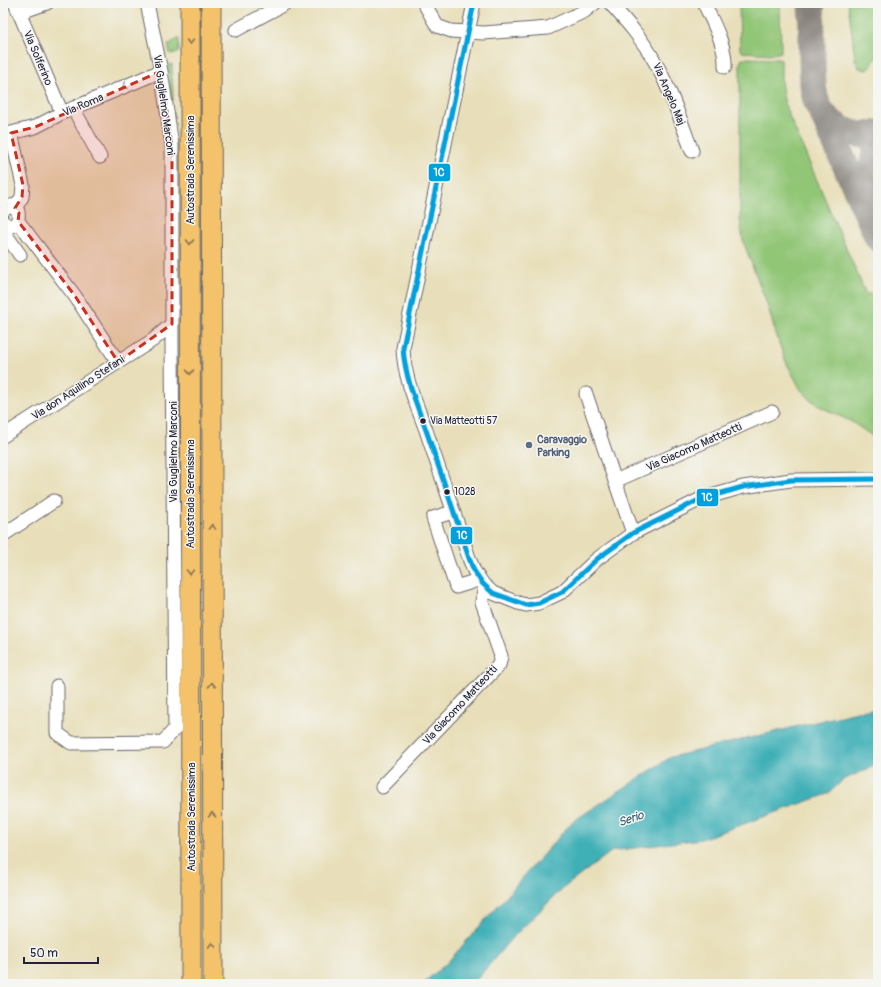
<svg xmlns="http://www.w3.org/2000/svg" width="881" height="987" viewBox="0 0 881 987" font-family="Pangolin,sans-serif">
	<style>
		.green { fill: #92c677; stroke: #5a7459 }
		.water { fill: #3fb0b7; stroke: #306979 }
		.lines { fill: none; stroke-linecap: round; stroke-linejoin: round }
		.taxiway { stroke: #85807a; stroke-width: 27 }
		.minor-casing { stroke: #676467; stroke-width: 15 }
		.highway-casing { stroke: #676467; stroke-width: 21 }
		.minor { stroke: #fff; stroke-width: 13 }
		.highway { stroke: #f3c26a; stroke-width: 19 }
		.bus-1-casing { stroke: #f6f6f2; stroke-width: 8 }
		.bus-1 { stroke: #00a0de; stroke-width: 5 }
		.oneway { stroke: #8a7252 }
		.oneway2 { stroke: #9c9ca7 }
		.marked { fill: #c8321e; fill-opacity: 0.2; stroke: #c8321e; stroke-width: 3; stroke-dasharray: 8 5; stroke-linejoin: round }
		.bus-dot { fill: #22223b; stroke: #f6f6f2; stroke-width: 1.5 }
		.service-dot { fill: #5c6f8a; stroke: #f6f6f2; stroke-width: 1.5 }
		.labels { text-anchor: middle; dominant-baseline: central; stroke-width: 3; stroke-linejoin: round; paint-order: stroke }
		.bus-label { font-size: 10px; fill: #22223b; stroke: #f6f6f2; text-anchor: start }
		.street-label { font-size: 11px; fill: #22223b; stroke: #f6f6f2 }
		.service-label { font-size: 11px; font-weight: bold; fill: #4e5e75; stroke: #f6f6f2; text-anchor: start }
		.water-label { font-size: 12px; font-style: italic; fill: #2e5b6d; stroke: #f6f6f2 }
		.line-badge { stroke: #f6f6f2; stroke-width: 1.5 }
		.badge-label { font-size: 11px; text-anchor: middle; font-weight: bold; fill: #fff }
	</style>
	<rect width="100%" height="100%" fill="#f6f6f2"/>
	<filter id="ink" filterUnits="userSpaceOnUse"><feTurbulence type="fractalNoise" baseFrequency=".025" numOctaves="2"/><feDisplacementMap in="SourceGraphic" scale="8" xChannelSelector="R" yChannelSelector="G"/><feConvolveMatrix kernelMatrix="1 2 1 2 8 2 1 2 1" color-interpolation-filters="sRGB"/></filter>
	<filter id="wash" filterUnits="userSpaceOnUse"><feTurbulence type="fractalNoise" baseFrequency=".012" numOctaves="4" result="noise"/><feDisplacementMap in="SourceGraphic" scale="16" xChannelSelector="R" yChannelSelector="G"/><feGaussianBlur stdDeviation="0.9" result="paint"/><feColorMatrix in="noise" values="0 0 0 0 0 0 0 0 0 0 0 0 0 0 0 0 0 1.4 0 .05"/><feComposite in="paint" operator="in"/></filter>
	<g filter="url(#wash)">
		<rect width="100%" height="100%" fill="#e8dfba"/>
		<path class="green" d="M739,3H780L781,52L773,54L742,52L740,49Z
			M848,3H878V54L870,68L866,70L859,68L855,59Z
			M179,38V52L170,54L168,45Z
			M745,58L778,59L781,60C781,83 781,97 790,118L866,294H878V440L852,422L819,406L810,399L801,390L785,360L776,334L767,304L743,241L740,220V63L742,59Z
			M172,64L173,100H171L168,65Z"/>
		<path class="water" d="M878,708V764L843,780L828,794L701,839L612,851L562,889L511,939L473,984H422L447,963L572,822L671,757L861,711Z"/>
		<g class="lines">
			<path class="taxiway" d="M811,3C812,23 812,44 812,64C813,78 812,91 817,103C822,115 832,124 842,129C854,135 866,136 878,133
				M823,115L878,238
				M872,215C871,193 869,166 878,144"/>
		</g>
	</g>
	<g filter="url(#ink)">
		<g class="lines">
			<g class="minor-casing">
				<path id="minor" d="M15,3L62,113
					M424,3L437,26L451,31L484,33L548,28L585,11L595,3
					M474,3L403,348C404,378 416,403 426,430C440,473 455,515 469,558L474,571L483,584L493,593L518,603L526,605L539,603L562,592L597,559L633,533L701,499L743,487L791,480L878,479
					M610,3C627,22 643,40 655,62C671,90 681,122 692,151
					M704,3C713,23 726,45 725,67
					M19,13L47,3
					M236,30L286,3
					M73,108L100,157
					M11,133L23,185L22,197L15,208
					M3,135L35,127L62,113L161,71
					M3,210C24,192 23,239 3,222
					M18,221L75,296L118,362
					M6,225L4,232L20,255
					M586,394L615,481
					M3,436L153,340L172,324
					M453,512L433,518L456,587L472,582L479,578
					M633,533L615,481L772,412
					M3,535L54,501
					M57,686V733L71,743L163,742L175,729L172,344V145L161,71L147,3
					M382,787L499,665L501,656L482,602L485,586"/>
			</g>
			<g class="highway-casing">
				<path id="highway" d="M190,3L191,984
					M211,3L213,984"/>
			</g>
			<use href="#minor" class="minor"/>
			<use href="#highway" class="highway"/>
			<g class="bus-1-casing">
				<path id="bus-1" d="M474,3L403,348C405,377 416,403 426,430C441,473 455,515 469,558L474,571L483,584L493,593L526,605L539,603L562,592L597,559L633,533L701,499L743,487L791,480L878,479"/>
			</g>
			<use href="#bus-1" class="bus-1"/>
		</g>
		<defs><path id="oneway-chevron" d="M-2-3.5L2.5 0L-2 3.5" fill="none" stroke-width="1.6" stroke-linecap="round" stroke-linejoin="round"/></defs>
		<g class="oneway">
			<use href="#oneway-chevron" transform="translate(190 42) rotate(90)"/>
			<use href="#oneway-chevron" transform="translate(190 242) rotate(90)"/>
			<use href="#oneway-chevron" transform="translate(190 372) rotate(90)"/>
			<use href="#oneway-chevron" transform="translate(212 527) rotate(-90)"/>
			<use href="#oneway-chevron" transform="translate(190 572) rotate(90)"/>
			<use href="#oneway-chevron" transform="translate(212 685) rotate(-90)"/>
			<use href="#oneway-chevron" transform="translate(212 815) rotate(-90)"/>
			<use href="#oneway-chevron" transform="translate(212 945) rotate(-90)"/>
		</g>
		<use class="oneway2" href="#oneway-chevron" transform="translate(125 86) rotate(157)"/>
	</g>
	<path class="marked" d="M161,71L172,145V324L118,362L75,296L18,221L19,213L15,208L22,197L23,185L11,133L35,127Z"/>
	<g class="bus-dot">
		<circle cx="423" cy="421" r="3.5"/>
		<circle cx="447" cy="492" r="3.5"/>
	</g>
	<circle class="service-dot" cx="529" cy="445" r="4"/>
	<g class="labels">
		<g class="bus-label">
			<text x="430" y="421">Via Matteotti 57</text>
			<text x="454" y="492">1028</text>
		</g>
		<g class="street-label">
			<text transform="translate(38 58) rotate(67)">Via Solferino</text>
			<text transform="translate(669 94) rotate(67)">Via Angelo Maj</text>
			<text transform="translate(83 105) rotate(-23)">Via Roma</text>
			<text transform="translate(164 105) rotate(82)">Via Guglielmo Marconi</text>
			<text transform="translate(190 170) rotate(-90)">Autostrada Serenissima</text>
			<text transform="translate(78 388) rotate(-33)">Via don Aquilino Stefani</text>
			<text transform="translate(694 447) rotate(-24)">Via Giacomo Matteotti</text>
			<text transform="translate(173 452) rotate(-90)">Via Guglielmo Marconi</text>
			<text transform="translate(190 494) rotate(-90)">Autostrada Serenissima</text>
			<text transform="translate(460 705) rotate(-47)">Via Giacomo Matteotti</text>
			<text transform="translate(191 817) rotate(-90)">Autostrada Serenissima</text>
		</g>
		<g class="service-label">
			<text x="537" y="439">Caravaggio<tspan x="537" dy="13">Parking</tspan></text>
		</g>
		<g class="water-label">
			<text transform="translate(631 819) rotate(-19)">Serio</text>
		</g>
	</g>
	<g class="line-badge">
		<rect x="428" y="163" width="23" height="19" rx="4" fill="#00a0de"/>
		<rect x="696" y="488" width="23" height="19" rx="4" fill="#00a0de"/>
		<rect x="450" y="526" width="23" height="19" rx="4" fill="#00a0de"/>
	</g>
	<g class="badge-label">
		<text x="439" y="176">1C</text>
		<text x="707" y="501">1C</text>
		<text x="462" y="539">1C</text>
	</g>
	<rect width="881" height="987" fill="none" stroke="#f6f6f2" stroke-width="16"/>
	<path d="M24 957v6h74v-6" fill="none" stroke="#22223b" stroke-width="2"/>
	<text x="30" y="957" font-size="12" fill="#22223b" stroke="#f6f6f2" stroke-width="3" paint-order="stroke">50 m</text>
</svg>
